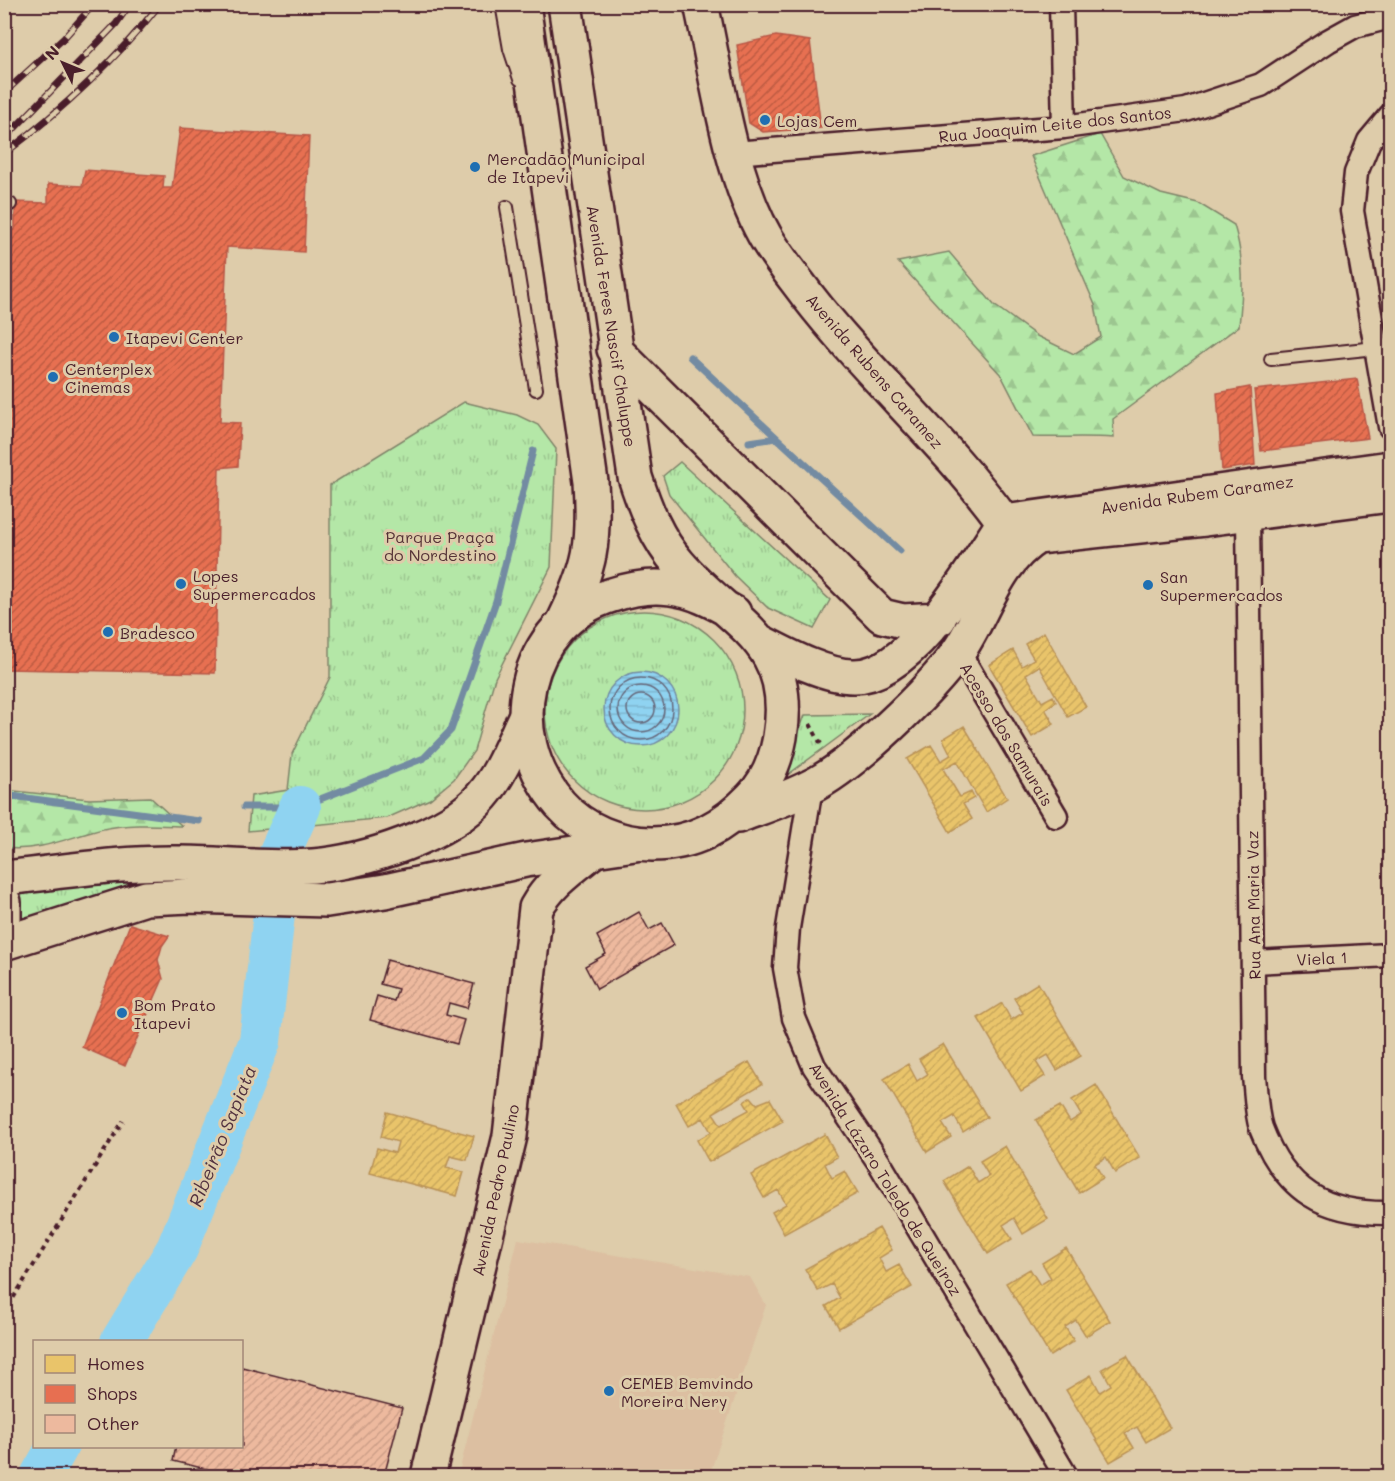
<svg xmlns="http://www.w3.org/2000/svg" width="1395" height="1481" viewBox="0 0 1395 1481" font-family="Mali,sans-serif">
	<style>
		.built { fill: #dcbfa1 }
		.grass { fill: url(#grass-tufts); stroke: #7f8369; stroke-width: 1.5 }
		.forest { fill: url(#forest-firs); stroke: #7f8369; stroke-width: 1.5 }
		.water { fill: url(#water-rules); stroke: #738ba2; stroke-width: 1.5 }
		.homes { fill: url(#homes-hatch); stroke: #b99257; stroke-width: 1.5 }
		.shops { fill: url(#shops-hatch); stroke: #b85746; stroke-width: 1.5 }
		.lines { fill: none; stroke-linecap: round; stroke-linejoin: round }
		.shore { stroke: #66677a; stroke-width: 1.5 }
		.stream { stroke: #738ba2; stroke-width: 7 }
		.river { stroke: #8fd3f1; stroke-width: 42 }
		.building { fill: url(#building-hatch); stroke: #4a1f2b; stroke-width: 1.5 }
		.lane-casing { stroke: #4a1f2b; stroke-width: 16 }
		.street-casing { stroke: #4a1f2b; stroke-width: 27 }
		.secondary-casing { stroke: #4a1f2b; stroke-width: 38 }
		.primary-casing { stroke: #4a1f2b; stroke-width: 38 }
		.highway-casing { stroke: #4a1f2b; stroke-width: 38 }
		.path { stroke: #4a1f2b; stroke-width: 4; stroke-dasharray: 4.5 4.5; stroke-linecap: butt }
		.lane { stroke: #deccaa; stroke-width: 12 }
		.street { stroke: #deccaa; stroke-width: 22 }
		.secondary { stroke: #deccaa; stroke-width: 33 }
		.primary { stroke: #deccaa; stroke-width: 33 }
		.highway { stroke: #deccaa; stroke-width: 33 }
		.rail-casing { stroke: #4a1f2b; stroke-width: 7 }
		.rail { stroke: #deccaa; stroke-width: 4.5; stroke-dasharray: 14; stroke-linecap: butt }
		.poi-dot { fill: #1f6fb2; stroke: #deccaa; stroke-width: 2 }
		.labels { text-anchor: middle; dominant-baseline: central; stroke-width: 6; stroke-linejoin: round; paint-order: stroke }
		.poi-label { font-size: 16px; fill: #4a1f2b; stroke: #deccaa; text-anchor: start }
		.street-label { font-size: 16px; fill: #4a1f2b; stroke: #deccaa }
		.park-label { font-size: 16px; fill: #553337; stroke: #deccaa }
		.water-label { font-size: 18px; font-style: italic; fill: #51313f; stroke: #deccaa }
	</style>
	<defs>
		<pattern id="grass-tufts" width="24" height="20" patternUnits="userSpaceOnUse" patternTransform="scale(1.5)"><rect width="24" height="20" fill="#b4e7a7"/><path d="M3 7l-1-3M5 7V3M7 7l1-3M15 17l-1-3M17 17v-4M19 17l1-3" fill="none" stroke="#9cc690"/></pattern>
		<pattern id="forest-firs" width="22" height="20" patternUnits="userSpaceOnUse" patternTransform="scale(1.5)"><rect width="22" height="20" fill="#b4e7a7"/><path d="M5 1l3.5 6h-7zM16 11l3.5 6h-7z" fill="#9cc690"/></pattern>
		<pattern id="water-rules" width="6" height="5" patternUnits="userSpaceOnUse" patternTransform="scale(1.5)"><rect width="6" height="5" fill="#8fd3f1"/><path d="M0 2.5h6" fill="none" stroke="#7db5cf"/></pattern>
		<pattern id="homes-hatch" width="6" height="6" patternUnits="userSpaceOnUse" patternTransform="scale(1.5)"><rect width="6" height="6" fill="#e9c46a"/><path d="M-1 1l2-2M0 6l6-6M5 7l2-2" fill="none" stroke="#c9a85c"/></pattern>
		<pattern id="shops-hatch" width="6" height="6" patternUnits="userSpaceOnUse" patternTransform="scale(1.5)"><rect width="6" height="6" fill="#e76f51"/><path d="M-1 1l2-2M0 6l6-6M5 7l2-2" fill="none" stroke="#bd5b43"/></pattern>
		<pattern id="building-hatch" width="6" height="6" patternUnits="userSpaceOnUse" patternTransform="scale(1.5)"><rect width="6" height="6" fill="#edb99e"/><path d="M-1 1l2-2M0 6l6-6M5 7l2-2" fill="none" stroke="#cd9f88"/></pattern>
	</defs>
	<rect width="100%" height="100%" fill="#deccaa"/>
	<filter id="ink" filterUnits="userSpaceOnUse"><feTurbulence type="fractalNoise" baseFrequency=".0167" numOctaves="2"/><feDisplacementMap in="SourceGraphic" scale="12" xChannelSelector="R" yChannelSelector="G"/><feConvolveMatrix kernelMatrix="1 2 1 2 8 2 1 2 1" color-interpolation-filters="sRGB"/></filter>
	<g filter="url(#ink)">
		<path class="built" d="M518,1239L750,1277L766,1305L709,1476H458Z"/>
		<path class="grass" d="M464,402L517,415L538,425L556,449L551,567L495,678L474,751L454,779L430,799L387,818L248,831L251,796L288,790L292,754L330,677V485Z
			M680,462L830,600L814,629L768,608L735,576L669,494L663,476Z
			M545 710a99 99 0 1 1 198 0a99 99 0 1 1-198 0Z
			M870,714L782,779L805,715Z
			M163,875L23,926L20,886Z"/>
		<path class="forest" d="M1100,134L1124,176L1161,194L1198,203L1234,225C1245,262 1243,288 1239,326L1113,419L1114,438C1086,436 1061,438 1033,437L1001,375L898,262L949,252L994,305L1037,336L1074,354L1101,337L1095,305L1031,156Z
			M5,790L89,799L150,797L182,826C156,825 129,823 103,829C69,837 40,852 5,848Z"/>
		<path class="water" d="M604 709a37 37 0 1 1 74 0a37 37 0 1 1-74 0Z"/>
		<path class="homes" d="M1044,632L1086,707L1068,717L1039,666L1026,674L1042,702L1053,696L1056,702L1045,709L1054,724L1032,737L989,665L1013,650L1022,666L1034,659L1025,644Z
			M964,726L1007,798L986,812L957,761L943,769L960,797L971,792L974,798L963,804L972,819L950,832L907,759L931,745L941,761L951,755L943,739Z
			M1038,983L1081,1056L1057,1070L1048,1055L1036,1062L1045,1076L1021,1091L978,1018L1002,1003L1011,1020L1023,1013L1014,998Z
			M943,1044L987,1117L963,1132L954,1116L942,1123L951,1137L927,1152L884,1079L908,1064L917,1081L928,1074L919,1059Z
			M749,1062L762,1084L713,1113L721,1125L749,1110L744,1102L751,1097L757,1104L770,1099L783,1121L709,1162L697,1140L711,1132L703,1118L689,1126L676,1103Z
			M1096,1085L1140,1158L1115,1173L1106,1157L1095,1164L1103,1178L1079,1193L1036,1120L1060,1106L1070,1122L1081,1115L1072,1100Z
			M387,1112L474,1136L467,1160L450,1156L446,1168L464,1172L457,1196L370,1173L377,1148L395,1153L398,1142L381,1137Z
			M825,1134L837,1157L825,1164L832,1178L845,1171L858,1193L784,1234L772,1212L786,1204L778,1190L764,1198L751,1175Z
			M1005,1146L1048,1219L1023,1234L1014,1218L1003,1225L1012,1239L988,1254L944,1181L968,1166L978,1183L989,1176L980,1161Z
			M879,1228L892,1250L879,1258L886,1272L899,1265L912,1287L839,1328L826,1306L840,1298L832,1284L818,1291L805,1269Z
			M1066,1248L1110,1321L1086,1336L1076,1320L1065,1327L1074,1341L1050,1356L1006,1283L1030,1269L1040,1285L1051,1278L1042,1263Z
			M1127,1355L1170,1428L1146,1442L1137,1427L1125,1433L1134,1448L1110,1462L1066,1390L1091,1375L1100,1392L1111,1385L1102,1369Z"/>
		<path class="shops" d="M776,36L810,41L821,128L763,132L749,123L737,45Z
			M180,128L309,136L304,252L227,247L220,422L240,423L238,466L219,468L215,673L4,669L7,449H4V230H15V202L48,203V184L82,186L85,170L164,176L163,188H172Z
			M1357,379L1368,438L1261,451L1254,390Z
			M1250,387L1255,465L1222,470L1217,393Z
			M130,924L169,936L162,946L158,960L163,979L125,1066L82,1047Z"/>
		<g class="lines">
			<path class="shore" d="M610 709a31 31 0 1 1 62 0a31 31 0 1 1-62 0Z
				M618 709a23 23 0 1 1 46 0a23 23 0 1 1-46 0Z
				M627 709a14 14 0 1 1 28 0a14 14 0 1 1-28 0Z"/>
			<path class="stream" d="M690,357L777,438
				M749,442L777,438L900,551
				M4,795L199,821
				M244,807H300L424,758L451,730L496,601L533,451"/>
			<path class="river" d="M280,852L300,807
				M121,1342L177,1249L260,1041L274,914
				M41,1476L58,1446"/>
		</g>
		<path class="building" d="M639,912L649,930L662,923L674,945L597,989L585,966L606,954L597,936Z
			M387,960L474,984L467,1008L449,1003L446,1015L464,1020L457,1044L370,1020L377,996L394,1001L398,989L380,984Z
			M242,1367L402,1408L384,1476H235L173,1461L176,1446H242Z"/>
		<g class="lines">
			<g class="lane-casing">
				<path id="lane" d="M502,4L510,49L520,79
					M4,207L10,204
					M507,207L536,389
					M1271,359L1376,348"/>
			</g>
			<g class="street-casing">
				<path id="street" d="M1061,4L1064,127
					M1390,116L1369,141L1356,173L1352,211L1390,427
					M734,153L1064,127L1186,110L1261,85L1328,41L1355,26L1390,17
					M1248,513L1254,1077C1256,1093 1256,1113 1261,1128C1285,1191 1324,1214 1390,1213
					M958,651L1056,816
					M811,787L788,928L785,968L794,1018L814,1066L880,1164L1066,1476
					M1253,962L1390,955"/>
			</g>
			<g class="secondary-casing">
				<path id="secondary" d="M428,1476L510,1136L536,908C550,883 571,869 593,851"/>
			</g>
			<g class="primary-casing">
				<path id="primary" d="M701,4C717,76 729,173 765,236C777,257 793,276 807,295C868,374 945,441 1004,522
					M4,878C61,872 120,862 177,863C222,863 268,869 313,866C363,862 449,835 482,796C502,773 512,744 525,717
					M4,902V920
					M4,943L146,898L190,896L327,900L385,891L526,860L635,844"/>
			</g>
			<g class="highway-casing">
				<path id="highway" d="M523,4L591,482C595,544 591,566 564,621
					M565,4L635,477C645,508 657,539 679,564C731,624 796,640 780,737C776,759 767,782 751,798C723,827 693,844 652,844C618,844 583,830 560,804C500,735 521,623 612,595C630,589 651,585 670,588C694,591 713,601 734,613
					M614,349L882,616L903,621L939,619
					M761,642C786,655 827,677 855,676C912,676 975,565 1004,522L1390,468
					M738,816C762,807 787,799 810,787C852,767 931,690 958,652C985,613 995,563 1037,537L1205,519L1390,495"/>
			</g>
			<path class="path" d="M810,724L822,746
				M4,1313L123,1121"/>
			<use href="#lane" class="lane"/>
			<use href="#street" class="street"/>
			<use href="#secondary" class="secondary"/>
			<use href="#primary" class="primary"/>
			<use href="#highway" class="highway"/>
			<g class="rail-casing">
				<path id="rail" d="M4,93L64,38L94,4
					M4,135L11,132L116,24L130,4
					M4,154C62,110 115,61 160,4"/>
			</g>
			<use href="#rail" class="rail"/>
		</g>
	</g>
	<g class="poi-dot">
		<circle cx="765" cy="120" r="6"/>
		<circle cx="475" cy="167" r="6"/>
		<circle cx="114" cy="337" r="6"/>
		<circle cx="53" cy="377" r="6"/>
		<circle cx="181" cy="584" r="6"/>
		<circle cx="1148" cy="585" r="6"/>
		<circle cx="108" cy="632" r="6"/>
		<circle cx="122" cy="1013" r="6"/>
		<circle cx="609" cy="1391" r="6"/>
	</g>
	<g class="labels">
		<g class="poi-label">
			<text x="777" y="120">Lojas Cem</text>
			<text x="487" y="158">Mercadão Municipal<tspan x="487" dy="18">de Itapevi</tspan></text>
			<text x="126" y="337">Itapevi Center</text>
			<text x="65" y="368">Centerplex<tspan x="65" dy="18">Cinemas</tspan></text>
			<text x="193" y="575">Lopes<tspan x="193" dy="18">Supermercados</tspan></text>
			<text x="1160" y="576">San<tspan x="1160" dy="18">Supermercados</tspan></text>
			<text x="120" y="632">Bradesco</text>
			<text x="134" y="1004">Bom Prato<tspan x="134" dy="18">Itapevi</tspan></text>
			<text x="621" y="1382">CEMEB Bemvindo<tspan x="621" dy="18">Moreira Nery</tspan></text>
		</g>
		<g class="street-label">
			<text transform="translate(1055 124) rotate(-6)">Rua Joaquim Leite dos Santos</text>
			<text transform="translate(612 326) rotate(81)">Avenida Feres Nascif Chaluppe</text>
			<text transform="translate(875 371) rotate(49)">Avenida Rubens Caramez</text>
			<text transform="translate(1197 494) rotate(-8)">Avenida Rubem Caramez</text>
			<text transform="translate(1007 734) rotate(59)">Acesso dos Samurais</text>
			<text transform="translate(1253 905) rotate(-91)">Rua Ana Maria Vaz</text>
			<text transform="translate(1322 958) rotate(-3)">Viela 1</text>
			<text transform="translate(886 1179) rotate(58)">Avenida Lázaro Toledo de Queiroz</text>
			<text transform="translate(495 1190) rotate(-78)">Avenida Pedro Paulino</text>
		</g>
		<g class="park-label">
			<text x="440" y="536">Parque Praça<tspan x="440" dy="18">do Nordestino</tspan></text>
		</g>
		<g class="water-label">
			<text transform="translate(222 1136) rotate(-68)">Ribeirão Sapiata</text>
		</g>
	</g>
	<rect width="1395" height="1481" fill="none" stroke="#deccaa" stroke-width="24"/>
	<rect x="12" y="12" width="1371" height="1457" fill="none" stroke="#4a1f2b" stroke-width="2" filter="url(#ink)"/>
	<rect x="33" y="1340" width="210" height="108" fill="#deccaa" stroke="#a38777" stroke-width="1.5"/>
	<rect x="45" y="1355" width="30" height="18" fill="#e9c46a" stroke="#a38777" stroke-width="1.5"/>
	<text x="87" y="1370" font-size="18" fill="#4a1f2b">Homes</text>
	<rect x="45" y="1385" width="30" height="18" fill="#e76f51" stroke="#a38777" stroke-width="1.5"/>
	<text x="87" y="1400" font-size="18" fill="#4a1f2b">Shops</text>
	<rect x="45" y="1415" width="30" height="18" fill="#edb99e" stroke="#a38777" stroke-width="1.5"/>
	<text x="87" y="1430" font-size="18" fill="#4a1f2b">Other</text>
	<g transform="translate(63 63) rotate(313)" stroke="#deccaa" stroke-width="4.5" paint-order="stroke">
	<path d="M0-4.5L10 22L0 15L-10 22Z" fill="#4a1f2b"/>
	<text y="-9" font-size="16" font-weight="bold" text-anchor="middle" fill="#4a1f2b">N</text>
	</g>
</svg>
